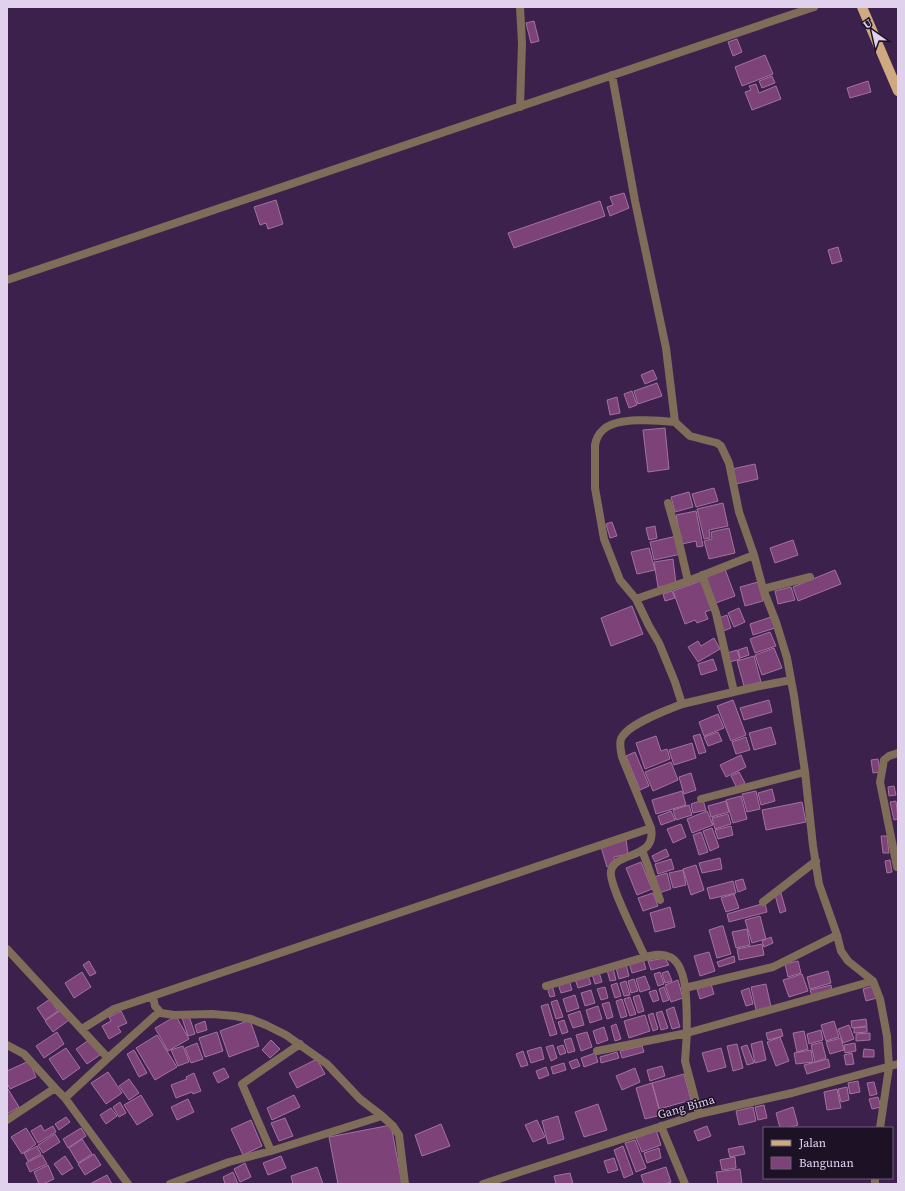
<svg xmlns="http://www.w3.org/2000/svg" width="905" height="1191" viewBox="0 0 905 1191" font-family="'Source Serif 4',serif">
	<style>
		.building { fill: #7d4278; stroke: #a2739d }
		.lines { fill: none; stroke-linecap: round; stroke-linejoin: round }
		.street { stroke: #7f6d59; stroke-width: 8 }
		.primary { stroke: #cfaa80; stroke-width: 10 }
		.labels { text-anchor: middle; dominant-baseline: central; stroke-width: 3; stroke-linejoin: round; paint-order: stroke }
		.street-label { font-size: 12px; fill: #e0d1ed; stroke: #1d1125 }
	</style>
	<rect width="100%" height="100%" fill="#3c214d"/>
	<path class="building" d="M534,21L539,41L531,43L526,23Z
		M737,39L742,52L733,56L728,42Z
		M765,55L773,74L742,86L735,67Z
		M772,76L775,83L762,88L759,81Z
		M868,81L871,92L850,98L847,88Z
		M756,84L759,93L776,86L781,99L752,110L745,92L751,90L749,86Z
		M624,193L629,208L610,216L607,207L613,205L610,197Z
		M276,200L283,224L268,229L266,223L260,225L254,207Z
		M600,201L605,216L514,248L508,233Z
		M838,247L842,261L832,264L828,250Z
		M653,370L657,379L645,384L641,375Z
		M657,383L662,396L638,404L634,391Z
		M632,391L637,405L629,408L624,394Z
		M617,397L620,413L610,415L607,400Z
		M665,428L669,469L648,472L643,430Z
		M755,464L758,479L736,484L732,469Z
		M714,488L718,501L696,507L692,494Z
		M689,492L693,507L675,512L671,497Z
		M723,503L728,526L709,530L710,538L704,539L697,509Z
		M696,511L703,546L697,547L696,541L682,544L676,515Z
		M612,522L617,536L610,538L606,524Z
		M655,526L657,538L649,540L646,528Z
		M729,528L735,553L709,559L704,541L712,539L711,532Z
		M677,536L681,554L654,560L650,542Z
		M793,540L798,555L775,563L770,548Z
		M649,548L655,570L637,574L631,552Z
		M673,559L676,584L658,587L654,562Z
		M725,569L735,596L713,604L703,577Z
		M835,570L841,584L798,601L793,587Z
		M703,580L713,609L705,612L708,619L697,623L695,620L685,624L673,591Z
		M758,582L763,601L745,606L740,587Z
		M791,587L795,600L778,604L775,591Z
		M672,591L675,598L665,601L663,594Z
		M632,606L643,634L611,646L601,618Z
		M739,608L745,622L734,627L728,613Z
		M727,615L731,628L723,631L719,618Z
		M771,617L775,628L753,635L750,624Z
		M770,632L776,646L755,653L750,639Z
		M714,638L720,649L698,662L688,647L698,641L701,646Z
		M747,647L749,655L740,658L738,650Z
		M774,648L782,668L762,675L755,655Z
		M737,650L740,659L730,662L727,653Z
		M754,656L761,682L744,686L737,661Z
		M713,659L717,670L701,675L698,664Z
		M733,700L746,735L731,741L717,706Z
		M769,700L772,712L744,720L740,708Z
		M718,714L724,728L704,736L699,722Z
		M771,727L776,744L754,750L749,733Z
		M718,732L722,741L708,746L704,737Z
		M700,734L706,752L699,754L693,736Z
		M656,736L661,751L667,749L670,759L645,769L636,743Z
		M746,737L750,750L736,754L732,742Z
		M692,743L696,758L674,765L669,750Z
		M635,752L649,786L640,790L626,756Z
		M741,755L746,767L726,777L720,765Z
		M878,759L880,772L873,773L871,760Z
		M671,762L678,780L653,791L645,772Z
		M739,772L745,783L737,788L731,776Z
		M691,773L696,790L684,794L679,777Z
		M894,786L896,795L889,796L888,787Z
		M772,789L775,801L761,805L758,793Z
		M682,791L686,805L656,814L652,800Z
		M756,791L760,809L747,812L742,794Z
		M741,796L747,819L733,823L726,800Z
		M703,800L706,810L693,813L691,804Z
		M726,801L729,812L711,817L708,806Z
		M896,801L898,819L894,820L890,802Z
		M802,802L806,822L766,830L762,810Z
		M689,805L692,815L676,820L673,810Z
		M671,811L675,820L661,825L658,816Z
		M707,811L713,825L692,833L687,819Z
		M728,814L731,824L715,829L712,818Z
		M681,824L686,837L673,843L667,829Z
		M731,826L733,835L718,839L715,830Z
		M712,828L719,847L710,851L703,831Z
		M701,832L708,852L699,855L693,835Z
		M881,836H887L889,853H883Z
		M626,839L628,854L614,857L615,863L607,867L601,847Z
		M666,849L669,856L655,862L652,856Z
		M720,858L722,869L702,873L699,863Z
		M671,859L674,869L658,874L655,864Z
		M890,860L892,872L887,873L885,861Z
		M641,862L652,889L637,895L626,868Z
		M696,865L704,890L691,895L683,869Z
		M683,870L686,885L673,888L669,873Z
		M667,873L671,889L659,893L654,877Z
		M743,879L746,889L738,892L735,881Z
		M733,881L736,893L710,899L707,888Z
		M653,893L658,906L643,911L638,898Z
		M781,893L786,911L780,913L775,895Z
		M734,894L739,908L726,912L721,898Z
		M765,903L767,912L729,922L727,914Z
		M670,907L675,927L655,932L650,913Z
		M760,916L766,939L752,943L745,920Z
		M721,926H723L731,954L717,958L709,930Z
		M747,929L750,945L736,948L732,932Z
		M771,937L773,943L764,947L762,941Z
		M762,944L764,955L739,960L737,949Z
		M709,952L715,971L700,976L694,956Z
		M734,956L735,962L719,967L717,962Z
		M665,958L669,965L651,970L648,961Z
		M643,959L646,969L632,973L629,963Z
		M89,961L96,973L90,976L83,965Z
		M798,961L801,973L788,977L785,964Z
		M626,964L629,976L619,979L616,968Z
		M613,968L616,980L610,981L607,970Z
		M668,971L672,981L665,983L662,973Z
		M828,971L831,983L810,989L807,977Z
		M82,972L91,987L74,998L65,983Z
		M599,972L602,982L595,984L592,974Z
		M660,972L664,984L658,986L654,974Z
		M802,974L808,991L789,997L783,980Z
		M588,975L591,984L578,988L575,979Z
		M645,976L650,989L640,992L636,979Z
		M634,979L638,991L631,993L628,981Z
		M569,980L572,990L561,993L558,984Z
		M678,980L683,998L671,1002L665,985Z
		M626,981L630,995L624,996L620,983Z
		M617,983L621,996L615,998L611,985Z
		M711,984L714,994L700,999L697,989Z
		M766,984L771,1007L756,1010L751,987Z
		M552,985L555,996L550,997L547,987Z
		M831,985L832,991L812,996L810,990Z
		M874,986L877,998L866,1001L863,989Z
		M605,987L608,998L601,1000L597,989Z
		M664,987L669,1000L663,1002L659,989Z
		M749,988L753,1004L746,1006L741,991Z
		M591,990L595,1003L585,1006L581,993Z
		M656,990L659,1000L653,1002L649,992Z
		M575,995L579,1008L567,1012L563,999Z
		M639,995L644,1011L638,1013L633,997Z
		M630,997L636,1014L630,1016L624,999Z
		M50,999L58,1011L45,1020L37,1008Z
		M622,999L627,1016L621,1018L616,1001Z
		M557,1000L563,1017L556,1019L551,1002Z
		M609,1002L613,1017L607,1019L602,1004Z
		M548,1004L557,1034L550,1036L541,1006Z
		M598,1006L602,1019L590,1023L586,1010Z
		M674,1007L680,1027L672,1029L666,1010Z
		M61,1010L69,1020L53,1032L45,1021Z
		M121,1011L127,1023L118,1027L121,1032L109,1039L102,1026L111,1021L109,1017Z
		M580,1011L584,1025L573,1028L568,1015Z
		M662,1011L668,1028L661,1030L656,1013Z
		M653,1013L658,1029L653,1031L648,1015Z
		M645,1015L650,1031L629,1038L624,1021Z
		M176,1016L189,1039L168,1051L155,1028Z
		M189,1016L195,1034L188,1036L182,1018Z
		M866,1019L867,1026L852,1028L851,1021Z
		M250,1020L259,1046L229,1057L220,1031Z
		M564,1020L568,1032L562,1034L558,1022Z
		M205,1021L207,1030L197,1033L195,1025Z
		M834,1021L839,1037L826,1041L821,1025Z
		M616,1024L621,1039L615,1041L611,1026Z
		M849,1025L854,1039L843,1043L838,1029Z
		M604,1027L608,1040L597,1044L593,1031Z
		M865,1027H867V1032L854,1033V1028Z
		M781,1029L783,1036L768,1040L766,1033Z
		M821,1030L823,1040L809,1044L807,1034Z
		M804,1031L808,1049L797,1052L793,1033Z
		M57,1032L64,1044L44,1058L36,1046Z
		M217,1032L223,1051L205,1057L199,1038Z
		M587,1032L592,1047L581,1051L576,1035Z
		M870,1033V1040L856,1041V1034Z
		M157,1035L177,1067L155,1080L136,1048Z
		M780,1037L789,1061L776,1066L767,1042Z
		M571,1038L575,1051L568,1053L564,1040Z
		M841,1038L844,1050L830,1054L826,1042Z
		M89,1040L100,1055L87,1064L76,1049Z
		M271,1040L280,1049L270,1058L262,1050Z
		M762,1041L766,1060L755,1063L751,1044Z
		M822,1042L826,1058L815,1062L811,1045Z
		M197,1043L203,1059L191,1063L185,1048Z
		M855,1043L856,1051L845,1053L844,1045Z
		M737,1044L743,1068L733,1071L727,1046Z
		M553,1045L557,1058L551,1061L546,1047Z
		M563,1045L566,1053L560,1055L557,1047Z
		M747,1045L754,1063L747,1065L741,1047Z
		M183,1046L189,1062L178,1066L171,1050Z
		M642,1046L644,1052L622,1058L620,1051Z
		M541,1047L544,1059L531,1063L527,1051Z
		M66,1048L80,1068L63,1080L49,1059Z
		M721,1048L726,1067L708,1072L702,1053Z
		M864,1049L874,1050V1057H863Z
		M134,1050L147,1073L139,1077L127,1054Z
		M811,1050L813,1062L796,1064L794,1053Z
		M523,1051L528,1065L521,1067L516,1054Z
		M617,1052L619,1058L601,1063L600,1057Z
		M595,1053L598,1062L584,1067L581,1058Z
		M852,1053L854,1064L846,1065L844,1055Z
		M317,1059L325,1074L297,1088L289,1073Z
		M577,1059L580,1066L572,1069L569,1062Z
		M828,1059L830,1067L807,1074L804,1065Z
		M29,1061L36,1077L10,1089L7,1083V1071Z
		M564,1063L566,1070L553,1074L551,1067Z
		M662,1066L665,1076L650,1081L647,1070Z
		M546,1067L549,1075L539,1079L536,1071Z
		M224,1068L229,1077L218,1083L213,1073Z
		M635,1068L640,1082L622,1090L616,1076Z
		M108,1072L122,1093L106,1104L91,1083Z
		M194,1073L201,1091L193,1094L192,1092L176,1098L171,1085L187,1079L186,1077Z
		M684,1074L691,1100L659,1109L652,1083Z
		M129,1079L139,1093L129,1100L119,1086Z
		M858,1081L860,1092L850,1094L848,1083Z
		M874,1082L877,1094L870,1096L867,1083Z
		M652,1083L661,1115L645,1119L636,1088Z
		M847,1087L849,1100L841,1102L838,1089Z
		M8,1089L19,1107L7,1114V1090Z
		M837,1089L841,1108L827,1110L824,1092Z
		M141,1095L153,1115L137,1125L124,1105Z
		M294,1095L300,1107L272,1120L267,1108Z
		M878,1097L881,1107L872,1109L869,1099Z
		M188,1099L194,1112L177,1120L171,1107Z
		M120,1102L126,1113L119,1117L113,1107Z
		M598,1104L607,1130L584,1137L575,1112Z
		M764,1105L767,1118L758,1120L755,1107Z
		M753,1107L756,1121L739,1125L736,1111Z
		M793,1107L798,1125L788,1128H780L776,1113Z
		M111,1108L117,1116L106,1124L100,1115Z
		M558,1116L564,1139L548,1144L542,1121Z
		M66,1117L70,1122L59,1130L55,1124Z
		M285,1118L293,1136L279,1141L271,1123Z
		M251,1120L262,1146L243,1155L231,1129Z
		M537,1120L545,1137L533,1142L525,1125Z
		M441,1124L450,1146L422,1156L415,1135Z
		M41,1125L44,1131L53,1126L56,1132L38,1143L31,1131Z
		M391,1125L402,1184H338L329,1137Z
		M707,1126L711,1136L698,1141L694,1131Z
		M26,1128L36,1144L22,1154L11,1137Z
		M81,1128L86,1136L68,1148L63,1139Z
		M656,1130L661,1145L642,1152L636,1138Z
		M55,1134L60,1142L43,1153L38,1145Z
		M82,1139L92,1154L78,1163L69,1148Z
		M635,1140L646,1168L636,1172L625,1143Z
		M37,1146L41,1154L28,1161L24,1153Z
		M623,1146L633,1174L624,1178L614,1150Z
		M743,1146L745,1154L730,1157L728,1149Z
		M659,1148L661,1158L647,1163L644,1153Z
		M94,1154L101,1165L85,1175L78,1164Z
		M42,1155L47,1164L30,1172L26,1163Z
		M65,1156L73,1168L62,1175L54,1164Z
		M281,1156L286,1168L268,1175L263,1163Z
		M735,1157L736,1168L722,1170L720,1160Z
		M614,1158L618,1170L608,1173L604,1161Z
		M245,1163L251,1177L240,1182L234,1169Z
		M48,1165L54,1179L43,1184H39L34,1172Z
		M317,1167L323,1184H293L291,1176Z
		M666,1167L671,1182L664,1184H644L641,1175Z
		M740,1169L742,1184H718L716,1172Z
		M233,1172L238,1184H225L223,1177Z
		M570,1173L573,1184H556L554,1176Z
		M107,1175L112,1184H90Z"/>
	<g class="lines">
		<path class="street" d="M520,107L522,43L520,7
			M7,280L814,7
			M675,422L690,436L717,443L721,446L729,463L739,512L754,555L763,589L776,622L787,658L794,696L805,772L813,846L819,884L837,935L841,951L848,961L873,981L880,999L887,1036L889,1067L880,1128
			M668,503L678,538L688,581
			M702,575L716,613L734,692
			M763,589L810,577
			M636,599L688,581L754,555
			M682,704L755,687L791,680
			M701,799L805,772
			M642,850L660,900
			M897,867L880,782L884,760L889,756L898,753
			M763,902L816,861
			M7,949L108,1058L65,1098L128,1184
			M645,957C639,943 608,883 611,871C615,851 657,860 651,828
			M546,986L645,957C653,955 662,953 670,957C690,967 686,1014 687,1033L873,981
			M685,988L773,967L837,935
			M153,997L155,1006L161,1013L174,1015L212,1014L235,1016L251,1019L266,1025L286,1035L327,1064L360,1099L382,1116
			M82,1029L114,1009L651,828L622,757C621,751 619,745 621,739C627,724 667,710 682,704L675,682L659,643L649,626L636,599L620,580L604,539L595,488V445C596,439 599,433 604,429C617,417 658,420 675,422L666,348L635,201L612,75
			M7,1045L24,1054L55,1088
			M597,1051L687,1033L685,1061L699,1114
			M108,1058L159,1012
			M7,1120L55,1088L65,1098
			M661,1126L685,1184
			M271,1151L242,1084L300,1044
			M875,1178V1184
			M170,1184L229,1162L271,1151L382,1116L393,1126L399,1135L405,1184
			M483,1184L699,1114L792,1093L898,1064"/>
		<path class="primary" d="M862,7L898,91"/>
	</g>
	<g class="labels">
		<g class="street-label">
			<text transform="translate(686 1107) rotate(-16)">Gang Bima</text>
		</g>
	</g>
	<rect width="905" height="1191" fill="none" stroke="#e0d1ed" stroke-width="16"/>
	<rect x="763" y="1127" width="130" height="52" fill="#1d1125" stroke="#6b5e75"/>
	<rect x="771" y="1140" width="20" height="6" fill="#cfaa80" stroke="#6b5e75"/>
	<text x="799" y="1147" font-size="12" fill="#e0d1ed">Jalan</text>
	<rect x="771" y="1157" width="20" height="12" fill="#7d4278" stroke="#6b5e75"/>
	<text x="799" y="1167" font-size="12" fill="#e0d1ed">Bangunan</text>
	<g transform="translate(873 32) rotate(326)" stroke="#1d1125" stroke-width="3" paint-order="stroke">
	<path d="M0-3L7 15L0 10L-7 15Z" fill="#e0d1ed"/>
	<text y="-6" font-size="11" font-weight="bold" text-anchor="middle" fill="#e0d1ed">U</text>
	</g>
</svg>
